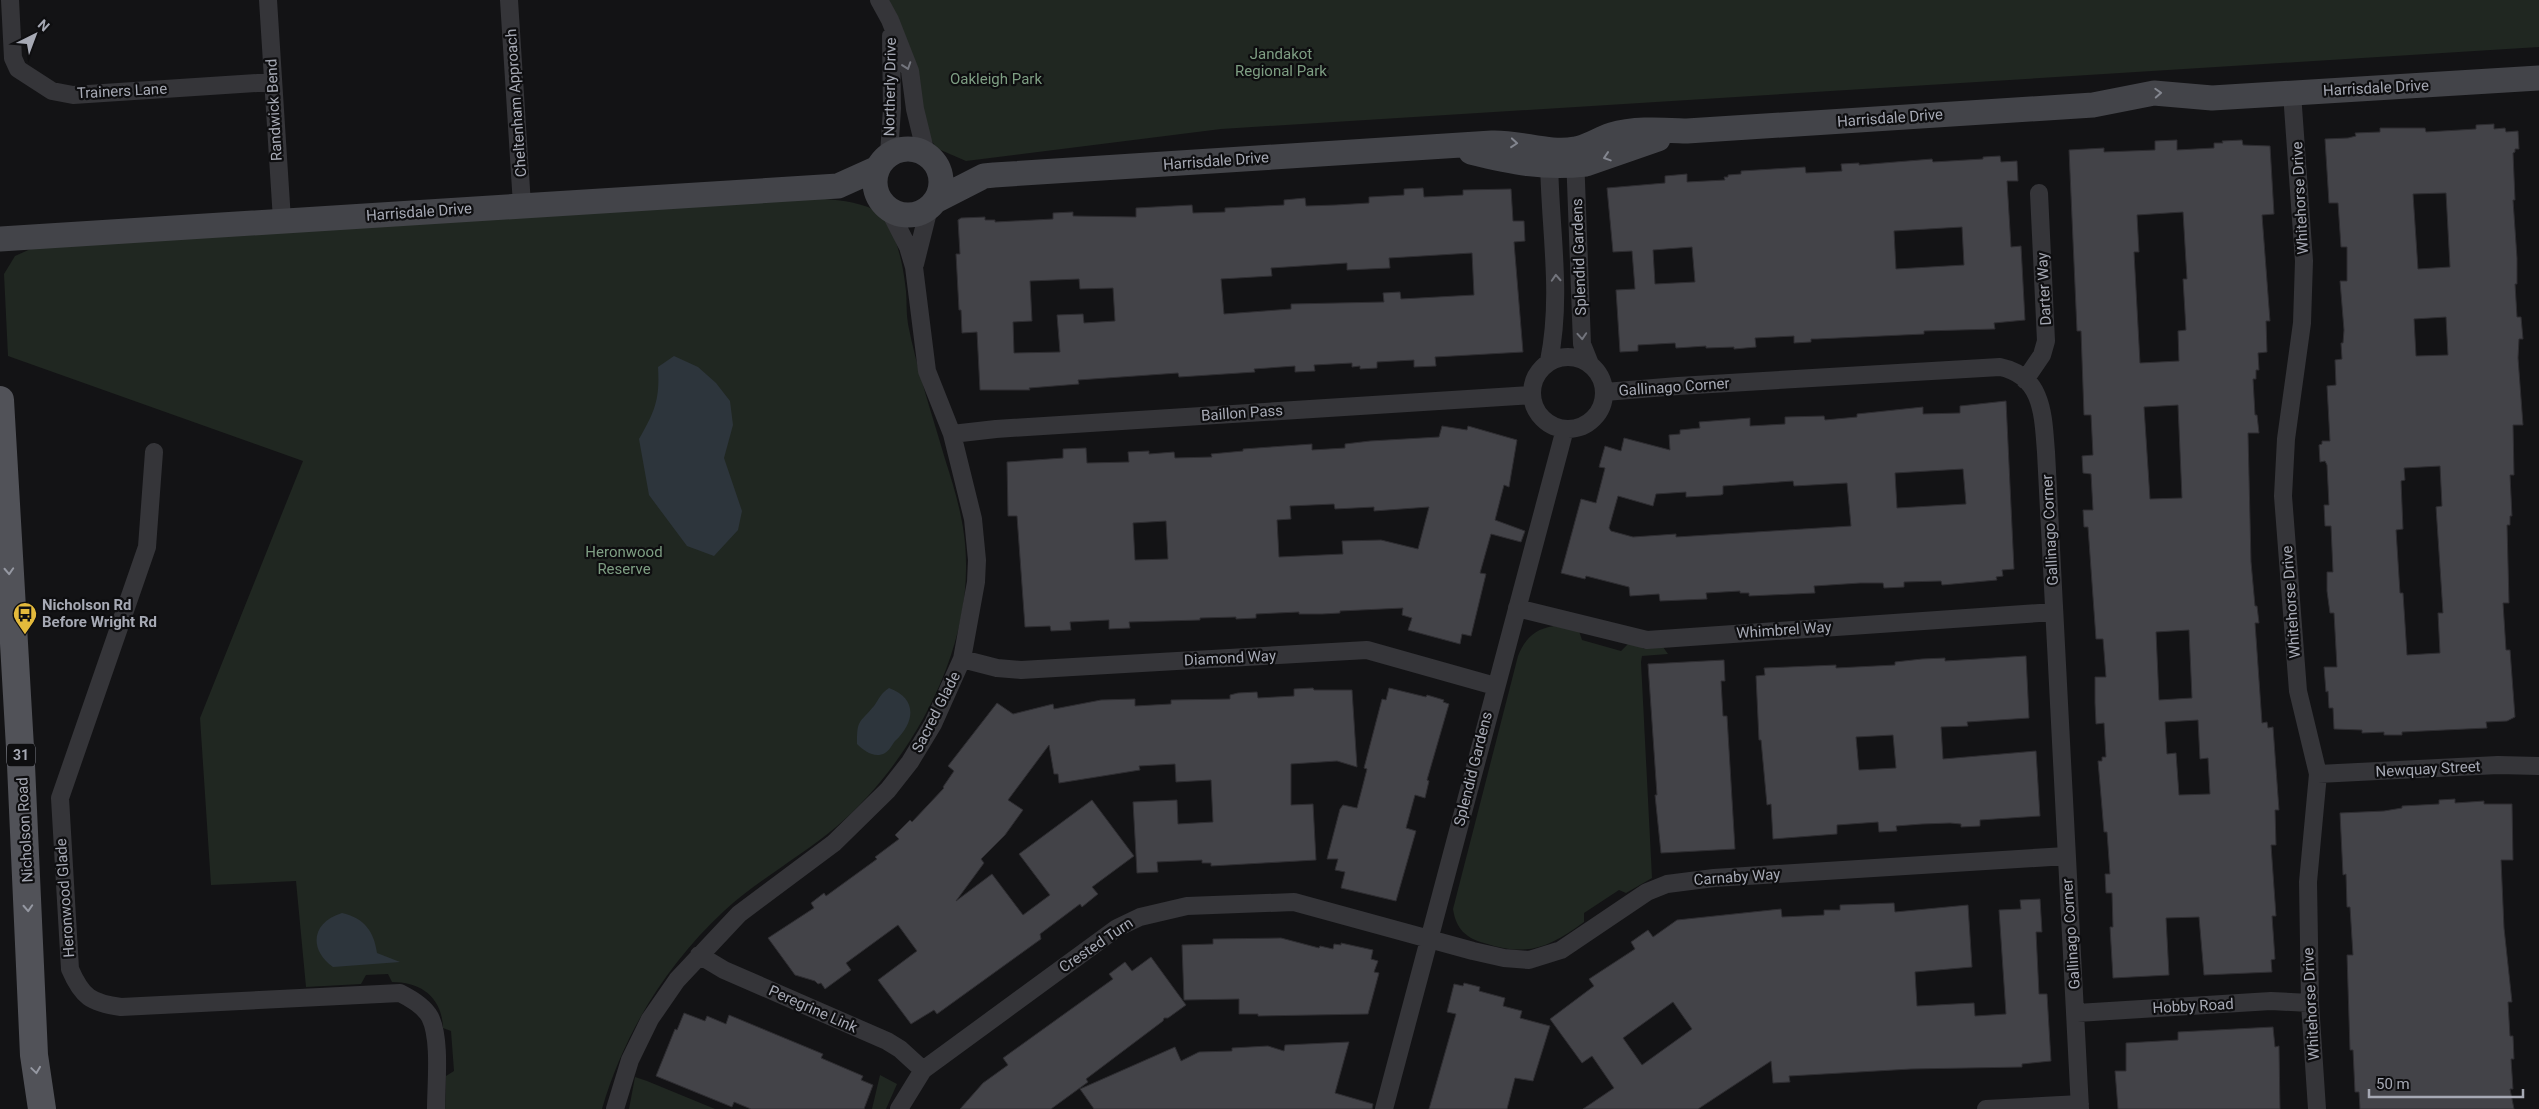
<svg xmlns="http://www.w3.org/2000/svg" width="2539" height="1109" viewBox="0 0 2539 1109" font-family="Roboto,sans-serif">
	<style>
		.green { fill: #202721 }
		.water { fill: #2d353c }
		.building { fill: #434348; stroke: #2e2d31; fill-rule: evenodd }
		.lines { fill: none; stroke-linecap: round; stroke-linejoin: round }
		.street { stroke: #353539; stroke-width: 18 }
		.secondary { stroke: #434449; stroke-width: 25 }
		.primary { stroke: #515258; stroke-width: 28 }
		.oneway { stroke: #73757d }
		.oneway2 { stroke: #83868f }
		.oneway3 { stroke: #9598a2 }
		.labels { text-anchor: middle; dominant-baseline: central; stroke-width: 4.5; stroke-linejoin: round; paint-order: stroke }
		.shield { fill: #0e0e10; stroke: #787a83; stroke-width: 1 }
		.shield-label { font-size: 14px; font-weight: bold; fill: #a6a9b4 }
		.park-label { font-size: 15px; fill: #7e9e83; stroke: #0e0e10 }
		.street-label { font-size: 15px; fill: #a6a9b4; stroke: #0e0e10 }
		.poi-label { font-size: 15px; font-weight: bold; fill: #a6a9b4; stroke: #0e0e10; text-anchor: start }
	</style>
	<rect width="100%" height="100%" fill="#131315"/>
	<path class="green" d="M887,0H2539V47L1221,129L966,161L936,148L923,126Z
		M807,198C827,199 849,200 868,207C896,218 903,265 906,291C907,302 906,313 908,324C917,370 932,414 945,459C956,493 966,527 966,563C968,659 908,766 836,827C800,857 758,880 724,911C666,965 624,1033 602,1109H445L446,1076L454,1071L451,1031L443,1028C442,997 421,982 392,982L388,974L366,975L361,984L306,987L296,881L211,885L200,718L303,461L8,356L4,274L15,256L35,247Z
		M1554,626L1579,631L1582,640L1621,651L1628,644L1640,646L1644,649L1647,646L1663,647L1668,654L1642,656L1641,662L1652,878L1626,893L1619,890L1584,913V922C1548,948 1528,957 1484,943C1466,938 1456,929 1453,909L1518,656C1525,639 1534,629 1554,626Z
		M880,1075L897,1084L886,1109H872Z
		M635,1077L647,1081L715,1109H629Z"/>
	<path class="water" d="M674,356L698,367L716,383L730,401L733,425L724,458L742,511L738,530L714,556L687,546L649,495L639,439C655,411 660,399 658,367Z
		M889,688C918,699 915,722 895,741C892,745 889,751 885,753C875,759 864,751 857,744C857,719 859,724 874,706C879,699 881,693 889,688Z
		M342,913C364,918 374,931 377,953L400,962L333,967C308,949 312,922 342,913Z"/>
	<path class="building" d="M2494,124V129L2505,128L2506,132L2518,131L2519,149H2515V152L2513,153L2515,200H2513L2517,258V284H2515L2517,317H2521L2523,339H2519L2518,358L2523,425H2513L2514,475H2510L2512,516H2510V525H2507L2509,603H2503L2506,650H2510L2515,717L2507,721L2486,722L2487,728L2402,732V735H2384V732L2362,733V730L2334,729L2333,708H2329L2328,691L2326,692L2324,667H2337L2334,613H2330L2327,591V572H2333L2331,526H2325L2324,505H2329L2327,465L2325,461L2320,462L2319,445L2322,444V441H2330L2327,386L2336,385L2335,360L2342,359L2341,343H2343L2344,330L2340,281H2347V247H2341L2338,203H2329L2325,139L2348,138L2356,136L2355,133L2380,132V128H2425L2426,132L2476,129V125ZM2446,193L2450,267L2418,269L2413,194ZM2446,317L2448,355L2416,356L2414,319ZM2440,466L2442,506L2436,507L2443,613H2438L2440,653L2407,655L2403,593H2400L2396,530L2403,529L2401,481L2405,480L2404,468Z
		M2177,140V150L2214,148V143H2223L2222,141L2242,140L2243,145L2270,146L2274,214L2262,215L2270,321H2266L2267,352L2258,353L2259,370H2256V379H2253L2255,415H2257L2259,433H2248L2251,562L2255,606H2257L2259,623H2255L2262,723L2267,722L2268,728L2273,727L2279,810H2275L2276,845H2271L2276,916H2272L2275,959L2271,960L2272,972L2204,975L2199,917L2166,918L2169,975L2113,978L2110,927H2113L2112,893H2106L2105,874H2110L2107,832H2104L2098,761H2102V757H2106L2104,723L2096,724L2095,703V677H2106L2103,639H2096L2088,527H2084L2083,510H2093L2091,474L2083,473L2082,456L2093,455L2091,415H2084L2081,331H2077L2069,150L2104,148V152L2155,150V141ZM2183,212L2187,279H2183L2186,330L2178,331L2179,361L2140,363L2134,252H2139L2137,215ZM2178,405L2182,498L2150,499L2144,407ZM2189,630L2192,698L2159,700L2156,632ZM2198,720L2200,759L2208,758L2210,794L2179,795L2176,753L2167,754L2165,722Z
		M2000,156L2001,162L2017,161L2018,181H2007L2011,247L2021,246L2025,320L1994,323L1995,329L1924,331V334L1817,339H1811V342L1794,343V336L1755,338L1756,347L1734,349V347L1706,348V346L1676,348L1675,343L1638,345V351L1620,352L1616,290L1635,289L1632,251L1613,252L1607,188L1665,183V176L1687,174V182L1725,180L1724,177H1728V175L1741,174V171L1805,167L1806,173L1842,171L1841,164L1859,163V165L1932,159L1933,162L1983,159V157ZM1962,227L1964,265L1896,269L1894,231ZM1692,247L1695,282L1655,284L1653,250Z
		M1423,188L1424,197L1463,195V190L1511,189L1513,221H1524L1525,241L1514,242L1523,352L1435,357L1436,366L1414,367V360L1377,362V368L1360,369V366L1352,367V363L1314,365L1315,371L1295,372V366L1254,369L1255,372L1179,377L1178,373L1078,380L1079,384L1029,388L1030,390H980L977,332L962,333L961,310H959L956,254H960L958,220L961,218L985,217V220H995V222L1053,219V213L1073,212V216L1136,217V208L1192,205L1193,213L1225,212V208L1284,205V200L1305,198L1306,206L1336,205L1369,203V197L1404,195V189ZM1472,253L1474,295L1401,299L1400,292L1383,293L1384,302L1291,304V309L1224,314L1221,279L1272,276L1271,268L1347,263V270L1390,268L1389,258ZM1079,279L1080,289L1113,288L1115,321L1084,323L1083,314L1057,315L1060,352L1014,353L1013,322L1032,321L1030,281Z
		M2006,401L2014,569L2002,570L2003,576L1996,577L1997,580L1942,585L1941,581L1904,582V587L1884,588L1883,583H1860L1814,586L1815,593L1749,596V593H1740V591L1706,593L1707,599L1660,601L1659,594L1630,596L1629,587L1586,576L1585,579L1561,573L1581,499L1596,503L1605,468L1599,467L1605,446L1621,451L1624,438L1670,450L1669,435L1680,434V430L1700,428L1699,422L1750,418V426L1785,424V417L1824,416L1825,420L1857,417V414L1923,407V414L1960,413V406ZM1963,469L1966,504L1897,508L1895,473ZM1793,481L1794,486L1847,483L1851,526L1676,537V534L1633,537L1611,531L1609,528L1618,496L1653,506L1656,494L1686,492V497L1721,495L1723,494V486Z
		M1442,426L1467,430L1468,426L1517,440L1509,487L1504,485L1495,520L1525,531L1521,542L1491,534L1480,573L1486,574L1471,636L1462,634L1460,644L1408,630L1412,618L1402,615L1403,608L1340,611V613L1322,614H1299V612L1256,614V618L1236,619V617L1200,618V620L1129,622L1130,628L1109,629V620L1070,622L1071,630L1051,631L1050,626L1025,627L1017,516H1008L1007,462L1063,458V449L1086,448L1087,463L1129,462L1128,452L1149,451V454L1174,452L1175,458L1212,457L1211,454L1243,451V449L1312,444V450L1345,448V444L1370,441L1439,437ZM1334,504L1335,509L1374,507V511L1429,507L1418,549L1381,540L1342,541L1343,554L1279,557L1277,520L1291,519L1290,506ZM1166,521L1168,559L1135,560L1133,523Z
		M2026,656L2029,718L1967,722L1968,726L1941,727L1943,759L2036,751L2040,816L1980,820V826L1961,827V824L1950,823L1922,824L1896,826L1897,831L1879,832L1878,822L1837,825V834L1773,839L1771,804L1767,805L1761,740H1759L1756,676L1765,675L1764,668L1836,665V668L1895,665V662L1922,659L1945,658V661ZM1893,735L1896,768L1859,770L1856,737Z
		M1724,660L1725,681H1721L1723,716H1727L1735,849L1661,853L1655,795H1657L1648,664Z
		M1313,688L1314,690H1352L1357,767L1337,761L1291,764V805L1313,804L1316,860L1211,866V863H1202V860L1157,862L1158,872L1137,873L1133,802L1177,800L1178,824L1213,822L1211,780L1176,782L1175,764L1139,766L1140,770L1059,783L1058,774H1054L1049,745L1008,800L1023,810L1005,835L981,859L984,863L956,901L992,874L1023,915L1050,895L1019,854L1092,800L1134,856L1092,887L1098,894L1082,907L1080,904L1040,934L1041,939L937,1014L934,1010L911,1024L878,980L917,951L898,925L846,963L851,970L825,989L821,983L818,984L815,981L795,975L768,938L814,908L811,903L824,893L826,896L877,859L875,857L899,839L895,835L910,820L912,822L944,788L943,787L954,771L948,766L997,703L1013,714L1053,704L1054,709L1101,700L1135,699V706L1171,704V700L1230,699V695L1238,693L1257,692L1258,698L1294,696V689Z
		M1389,688L1426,697L1427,695L1444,700L1443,702L1449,704L1427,780L1429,781L1425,798L1415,795L1406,828L1416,831L1396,901L1341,888L1345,872L1335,870L1338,859H1327L1340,809L1343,805L1357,808L1367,769L1364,768L1382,699L1386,700Z
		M2455,799V803L2484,801V804H2512L2513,860H2501L2504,928L2512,1002H2508L2510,1036H2513L2514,1059H2511L2513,1089H2510L2514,1109H2360L2359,1092H2355L2353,1050H2350L2347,955H2353L2350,907H2347L2346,874L2343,875L2340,813L2384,811L2402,808V806L2439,804V800Z
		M2040,899L2042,932H2036L2039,994H2047L2051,1061L2022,1064V1067L1911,1069L1789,1076L1790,1082L1773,1083L1771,1061L1698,1109H1583L1614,1088L1592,1056L1582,1063L1550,1019L1594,986L1589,979L1635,949L1631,942L1648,930L1653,937L1677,920L1781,909L1782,917L1824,915V910H1840V905L1894,903L1895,912L1968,905L1972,967L1915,972L1917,1006L1974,1003L1975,1016L2006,1014L1999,910L2021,909L2020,900ZM1673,1002L1692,1029L1642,1065L1623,1038Z
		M1281,938L1319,948L1320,946L1333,949L1334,944L1341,945V943L1373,950L1371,959L1378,961L1374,972L1379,973L1368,1014L1258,1016V1014H1239V999L1184,1000L1182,945L1213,944V939Z
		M1151,957L1186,1005L1168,1018H1164L1163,1021L1086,1079L1088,1082L1051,1109H960L983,1083L1008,1065L1003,1058L1113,979L1109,974L1125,962L1132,971Z
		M1464,983L1480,987L1479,991L1505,998L1503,1006L1522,1011L1520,1018L1550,1026L1533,1081L1515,1078L1507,1109H1429L1456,1014L1447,1012L1454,984L1463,986Z
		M684,1013L705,1021L707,1016L726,1024L729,1015L823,1054L821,1058L863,1076L861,1080L873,1085L864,1109H751L734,1102L732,1107L656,1076L675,1029L677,1030Z
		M2273,1027L2275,1047L2279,1046L2280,1109H2118L2115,1071H2126V1043L2178,1040V1032Z
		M1349,1042L1335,1093L1373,1104L1372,1109H1094L1080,1089L1175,1047L1181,1061L1199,1052L1232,1051V1048L1268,1046L1284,1051L1285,1045Z"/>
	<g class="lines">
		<path class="street" d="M10,0L13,58L18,69L52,91L73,95L273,82
			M268,0L282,220
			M509,0L522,205
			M879,0L890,20L910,71L915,109L926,154
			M2292,93L2304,261L2302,323L2286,439L2283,496L2298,691L2318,774L2308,882L2310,1003L2317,1109
			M889,154L892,109L891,36
			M1549,155C1549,225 1563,292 1549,361
			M1575,155L1582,344L1590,364
			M915,264L929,208
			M1532 393a36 36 0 1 1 72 0a36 36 0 1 1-72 0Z
			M2025,380L2042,355L2046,341L2039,193
			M1605,392L1678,386L2000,367C2044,376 2043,417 2046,452L2080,1109
			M952,434L996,429L1532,395
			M154,452L147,547L60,798L70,969C82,997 91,1003 121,1007L400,993C410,998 424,1006 430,1017C441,1039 436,1084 436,1109
			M1517,608L1647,640L2054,612
			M962,659L997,668L1021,670L1367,650L1495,686
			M2318,774L2498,765L2539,766
			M699,955L724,970L887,1041L900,1049L923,1070
			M2077,1013L2271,1001L2310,1003
			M615,1109L630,1060L650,1019L677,980L739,914L834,843L888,790L910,762L933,724L962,659L976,582L977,560L973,519L952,434L927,371L914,267L908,247L888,208
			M899,1109L923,1070L1117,928L1140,917L1187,906L1294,902L1473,951L1504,958L1529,960L1561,950L1647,892L1667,884L1714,878L2066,856
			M1384,1109L1565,429
			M1986,1109L2080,1104"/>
		<path class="secondary" d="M875 182a33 33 0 1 1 66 0a33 33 0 1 1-66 0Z
			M1471,152C1512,162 1544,169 1586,164L1658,139
			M937,200L984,176L994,175L1492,143C1520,142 1549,154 1575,149C1588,147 1599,139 1611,135C1636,128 1661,130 1687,131L2093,105L2154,93L2212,98L2539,78
			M0,239L838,186L878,168"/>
		<path class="primary" d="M0,400L21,765L34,1055L42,1109"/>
	</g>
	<defs><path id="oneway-chevron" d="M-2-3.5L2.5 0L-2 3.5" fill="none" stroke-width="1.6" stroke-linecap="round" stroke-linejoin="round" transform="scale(1.25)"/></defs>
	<g class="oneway">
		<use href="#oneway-chevron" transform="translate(907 66) rotate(71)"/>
		<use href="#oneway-chevron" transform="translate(1556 278) rotate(-93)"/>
		<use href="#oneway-chevron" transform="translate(1582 336) rotate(86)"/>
	</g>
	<g class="oneway2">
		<use href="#oneway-chevron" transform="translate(2158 93) rotate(-3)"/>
		<use href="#oneway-chevron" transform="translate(1514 143) rotate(5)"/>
		<use href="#oneway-chevron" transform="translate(1607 157) rotate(162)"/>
	</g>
	<g class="oneway3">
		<use href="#oneway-chevron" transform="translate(9 571) rotate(87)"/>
		<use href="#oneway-chevron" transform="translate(28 908) rotate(87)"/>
		<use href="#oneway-chevron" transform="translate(36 1070) rotate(82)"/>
	</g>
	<defs>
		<g id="bus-pin" transform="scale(1.25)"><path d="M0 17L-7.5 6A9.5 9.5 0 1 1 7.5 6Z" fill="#e4ba3c" stroke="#0e0e10"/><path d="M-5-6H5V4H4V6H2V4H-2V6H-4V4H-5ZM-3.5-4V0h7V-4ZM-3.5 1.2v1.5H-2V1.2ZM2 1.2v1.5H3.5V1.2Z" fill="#111"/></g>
	</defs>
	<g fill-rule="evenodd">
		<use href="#bus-pin" x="25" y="614"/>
	</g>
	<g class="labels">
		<rect class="shield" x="7" y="743.5" width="28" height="23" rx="4"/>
		<g class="shield-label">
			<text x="21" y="755">31</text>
		</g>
		<g class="park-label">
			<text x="1281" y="54">Jandakot<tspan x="1281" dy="17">Regional Park</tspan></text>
			<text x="996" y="79">Oakleigh Park</text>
			<text x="624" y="552">Heronwood<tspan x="624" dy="17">Reserve</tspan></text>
		</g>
		<g class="street-label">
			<text transform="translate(890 87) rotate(-89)">Northerly Drive</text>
			<text transform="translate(2376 88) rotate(-3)">Harrisdale Drive</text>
			<text transform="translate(122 91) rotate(-3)">Trainers Lane</text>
			<text transform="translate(516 103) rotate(-94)">Cheltenham Approach</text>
			<text transform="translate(274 110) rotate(-93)">Randwick Bend</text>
			<text transform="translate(1890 118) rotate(-4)">Harrisdale Drive</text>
			<text transform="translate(1216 161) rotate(-4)">Harrisdale Drive</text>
			<text transform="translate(2300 198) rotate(-93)">Whitehorse Drive</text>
			<text transform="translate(419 212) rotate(-4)">Harrisdale Drive</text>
			<text transform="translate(1579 257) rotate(-92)">Splendid Gardens</text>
			<text transform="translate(2044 289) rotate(-93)">Darter Way</text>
			<text transform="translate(1674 387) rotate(-4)">Gallinago Corner</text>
			<text transform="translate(1242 413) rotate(-4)">Baillon Pass</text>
			<text transform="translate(2050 530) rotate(-93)">Gallinago Corner</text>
			<text transform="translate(2291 602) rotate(-94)">Whitehorse Drive</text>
			<text transform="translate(1784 630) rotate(-4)">Whimbrel Way</text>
			<text transform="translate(1230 658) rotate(-3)">Diamond Way</text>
			<text transform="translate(936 712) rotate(-63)">Sacred Glade</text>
			<text transform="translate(1473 769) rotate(-76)">Splendid Gardens</text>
			<text transform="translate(2428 769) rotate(-3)">Newquay Street</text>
			<text transform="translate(25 830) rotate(-93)">Nicholson Road</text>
			<text transform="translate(1737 877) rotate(-4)">Carnaby Way</text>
			<text transform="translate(65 898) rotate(-94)">Heronwood Glade</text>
			<text transform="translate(2071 934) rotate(-94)">Gallinago Corner</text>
			<text transform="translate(1096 945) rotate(-34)">Crested Turn</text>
			<text transform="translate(2311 1004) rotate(-93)">Whitehorse Drive</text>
			<text transform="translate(2193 1006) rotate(-3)">Hobby Road</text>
			<text transform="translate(813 1009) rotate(24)">Peregrine Link</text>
		</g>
		<g class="poi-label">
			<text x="42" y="605">Nicholson Rd<tspan x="42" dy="17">Before Wright Rd</tspan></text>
		</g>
	</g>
	<g transform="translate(35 35) rotate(42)" stroke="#0e0e10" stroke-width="4" paint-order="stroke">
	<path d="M0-4L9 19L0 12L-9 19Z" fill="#a6a9b4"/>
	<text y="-8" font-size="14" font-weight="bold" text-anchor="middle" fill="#a6a9b4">N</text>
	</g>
	<path d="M2369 1089v8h154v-8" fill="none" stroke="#a6a9b4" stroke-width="2.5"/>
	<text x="2376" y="1089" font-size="15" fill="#a6a9b4" stroke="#0e0e10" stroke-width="4" paint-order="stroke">50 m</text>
</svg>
